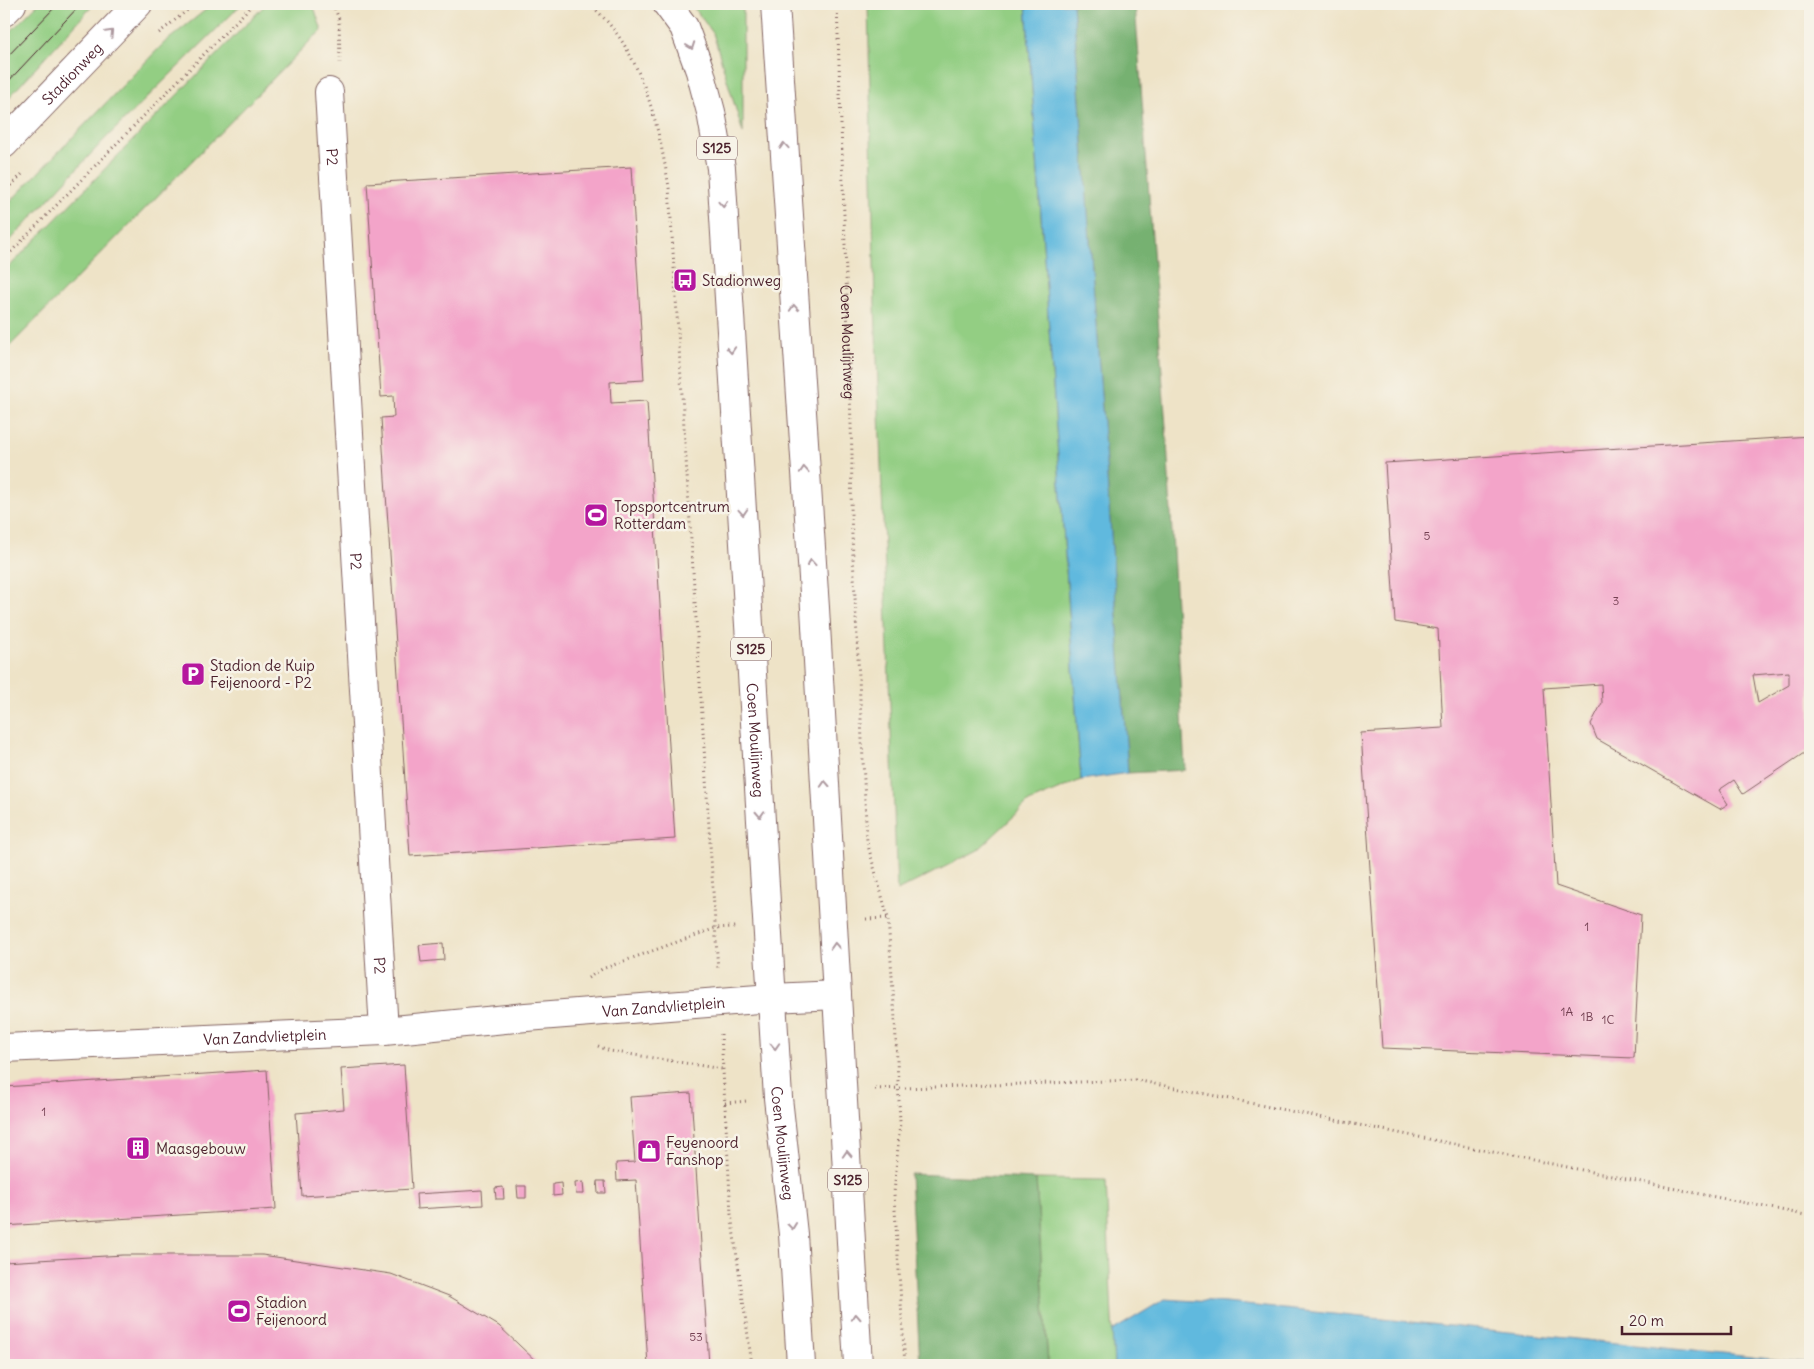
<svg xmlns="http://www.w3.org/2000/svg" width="1814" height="1369" viewBox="0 0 1814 1369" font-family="Delius,sans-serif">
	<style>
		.green { fill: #93ce83; stroke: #6e7657 }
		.forest { fill: #76b171; stroke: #60684e }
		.water { fill: #61b9de; stroke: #566c84 }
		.building { fill: #f3a4c9; fill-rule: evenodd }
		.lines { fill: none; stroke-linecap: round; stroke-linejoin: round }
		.minor-casing { stroke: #836462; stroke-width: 30 }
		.major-casing { stroke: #836462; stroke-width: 30 }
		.path { stroke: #836462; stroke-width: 3; stroke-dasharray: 1 4; stroke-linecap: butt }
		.minor { stroke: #fff; stroke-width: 28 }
		.major { stroke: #fff; stroke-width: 28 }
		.tram { stroke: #4a1f2b; stroke-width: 1 }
		.oneway { stroke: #ae9aa0 }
		.labels { text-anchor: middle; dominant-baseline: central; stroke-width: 5; stroke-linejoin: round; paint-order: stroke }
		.number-label { font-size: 12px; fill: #744052 }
		.shield { fill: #f7f3e8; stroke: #7e5f64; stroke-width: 1 }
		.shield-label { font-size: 14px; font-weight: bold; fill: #4a1f2b }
		.street-label { font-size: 15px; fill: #4a1f2b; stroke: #f7f3e8 }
		.poi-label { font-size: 15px; fill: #4a1f2b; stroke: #f7f3e8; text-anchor: start }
	</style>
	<rect width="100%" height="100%" fill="#f7f3e8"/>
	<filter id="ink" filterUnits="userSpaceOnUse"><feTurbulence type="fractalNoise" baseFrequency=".02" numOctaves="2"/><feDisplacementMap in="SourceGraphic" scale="10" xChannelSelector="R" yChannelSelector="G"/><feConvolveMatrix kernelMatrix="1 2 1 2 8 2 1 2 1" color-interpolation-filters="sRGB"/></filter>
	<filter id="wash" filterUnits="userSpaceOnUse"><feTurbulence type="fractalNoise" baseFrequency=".0096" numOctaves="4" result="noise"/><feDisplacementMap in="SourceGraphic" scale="20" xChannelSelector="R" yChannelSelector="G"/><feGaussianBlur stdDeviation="1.12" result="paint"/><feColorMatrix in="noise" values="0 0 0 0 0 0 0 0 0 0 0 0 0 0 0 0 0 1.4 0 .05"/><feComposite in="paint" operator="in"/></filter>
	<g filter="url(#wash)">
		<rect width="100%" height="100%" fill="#eee3c7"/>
		<path class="green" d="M38,4H94L4,103V38Z
			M213,4H242L103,141L4,247V208L164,43Z
			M266,4H313L322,31L314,37L4,352V272Z
			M691,4H743V133L713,33Z
			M868,4H1026L1081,780L1029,802L978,850L897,891L875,305Z
			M1036,1179L1106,1180L1114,1365H1048Z"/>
		<path class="forest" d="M1073,4H1135L1167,441L1185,770L1128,773Z
			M910,1174L1036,1179L1048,1365H920Z"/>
		<path class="water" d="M1026,4H1073L1126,742L1128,773L1081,780Z
			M1165,1299L1226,1303L1810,1363V1365H1114L1112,1331Z"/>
		<g id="blocks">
			<path class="building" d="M631,167L644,380L610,382L611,403L647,401L675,839L410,856L381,418L394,417L393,396L381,397L367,183Z
				M1810,436V749L1743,794L1734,780L1719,790L1728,804L1720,809L1597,739L1591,724L1602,703L1601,684L1544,688L1556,886L1641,915L1634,1058L1382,1048L1361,733L1443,728L1438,629L1395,622L1385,463ZM1789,672V685L1758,703L1753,675Z
				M443,943L444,960L421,962L419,945Z
				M404,1065L412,1189L302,1196L296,1113L344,1109L341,1069Z
				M267,1070L276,1209L4,1226V1087Z
				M691,1093L709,1365H648L636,1180L617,1181L616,1163L635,1162L630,1097Z
				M597,1181H605L606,1193H598Z
				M583,1182L584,1194H576L575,1183Z
				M561,1183L562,1195L553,1196V1184Z
				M517,1186H526V1198H518Z
				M503,1187L504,1199H496L495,1188Z
				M482,1190L483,1205L417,1209L416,1194Z
				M123,1255H262L391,1274L449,1296L499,1326L540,1365H4V1262Z"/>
		</g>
	</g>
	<g filter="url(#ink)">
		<use href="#blocks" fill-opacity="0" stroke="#836462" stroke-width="1"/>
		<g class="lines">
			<g class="minor-casing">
				<g id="minor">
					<path id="s2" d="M329,92L384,1031"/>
					<path id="s3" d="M4,1048L384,1031L526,1017L772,998L837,995"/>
				</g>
			</g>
			<g class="major-casing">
				<g id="major">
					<path id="s4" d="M667,4L684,27L700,71L711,112L721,168L778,1098L793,1234L801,1365"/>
					<path d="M775,4L815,608L858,1365"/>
					<path d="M4,12L12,4"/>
					<path id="s5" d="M4,144L138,4"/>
				</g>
			</g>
			<g class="path">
				<path d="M333,4L339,19L340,63"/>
				<path d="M589,4C642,47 658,124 669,187L718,971"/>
				<path id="s1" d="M837,4L852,455L851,515L867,842L888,918L895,1020L900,1122L894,1194L905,1365"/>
				<path d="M595,9L599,4"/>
				<path d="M159,33L195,4"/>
				<path d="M4,193L24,172"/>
				<path d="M4,259L253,4"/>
				<path d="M866,919L888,918"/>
				<path d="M588,978L602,969L716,928L735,927"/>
				<path d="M721,1034L731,1214L752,1365"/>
				<path d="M598,1046L610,1051L722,1069"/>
				<path d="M875,1089L1136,1080L1810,1216"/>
				<path d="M725,1103L747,1101"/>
			</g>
			<use href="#minor" class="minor"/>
			<use href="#major" class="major"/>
			<path class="tram" d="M4,60L58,4
				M4,86L81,4"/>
		</g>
		<defs><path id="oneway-chevron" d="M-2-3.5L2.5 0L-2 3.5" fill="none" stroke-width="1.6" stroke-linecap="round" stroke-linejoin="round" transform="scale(1.25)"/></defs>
		<g class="oneway">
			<use href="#oneway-chevron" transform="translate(110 33) rotate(-46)"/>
			<use href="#oneway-chevron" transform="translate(691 46) rotate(70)"/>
			<use href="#oneway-chevron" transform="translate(784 146) rotate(-94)"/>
			<use href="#oneway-chevron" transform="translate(723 204) rotate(86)"/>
			<use href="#oneway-chevron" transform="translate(794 308) rotate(-94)"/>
			<use href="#oneway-chevron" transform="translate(731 350) rotate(86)"/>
			<use href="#oneway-chevron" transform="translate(804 470) rotate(-94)"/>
			<use href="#oneway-chevron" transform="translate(743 512) rotate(86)"/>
			<use href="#oneway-chevron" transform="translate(811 563) rotate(-95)"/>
			<use href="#oneway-chevron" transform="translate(825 784) rotate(-93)"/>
			<use href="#oneway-chevron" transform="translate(760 814) rotate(87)"/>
			<use href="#oneway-chevron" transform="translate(835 946) rotate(-93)"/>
			<use href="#oneway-chevron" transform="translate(775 1046) rotate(87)"/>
			<use href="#oneway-chevron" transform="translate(847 1154) rotate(-93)"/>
			<use href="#oneway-chevron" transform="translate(792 1226) rotate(84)"/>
			<use href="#oneway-chevron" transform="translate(856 1317) rotate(-93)"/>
		</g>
	</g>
	<defs>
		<g id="bus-square" transform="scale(1.25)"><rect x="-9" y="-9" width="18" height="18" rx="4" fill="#b5179e" stroke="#f7f3e8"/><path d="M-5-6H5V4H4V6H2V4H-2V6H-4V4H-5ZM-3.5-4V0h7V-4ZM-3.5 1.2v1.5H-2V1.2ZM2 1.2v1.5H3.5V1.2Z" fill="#fff"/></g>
		<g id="stadium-square" transform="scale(1.25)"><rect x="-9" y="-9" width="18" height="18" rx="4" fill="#b5179e" stroke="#f7f3e8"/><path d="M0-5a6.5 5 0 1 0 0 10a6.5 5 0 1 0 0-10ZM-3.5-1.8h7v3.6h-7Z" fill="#fff"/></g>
		<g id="parking-square" transform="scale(1.25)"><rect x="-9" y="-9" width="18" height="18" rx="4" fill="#b5179e" stroke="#f7f3e8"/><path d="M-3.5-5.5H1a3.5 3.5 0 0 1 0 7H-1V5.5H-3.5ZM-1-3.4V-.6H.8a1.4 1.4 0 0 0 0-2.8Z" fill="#fff"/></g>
		<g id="building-square" transform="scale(1.25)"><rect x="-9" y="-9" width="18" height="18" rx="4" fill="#b5179e" stroke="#f7f3e8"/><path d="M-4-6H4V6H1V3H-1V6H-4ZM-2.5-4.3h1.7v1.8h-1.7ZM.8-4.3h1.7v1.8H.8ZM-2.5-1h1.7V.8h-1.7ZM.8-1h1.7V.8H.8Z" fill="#fff"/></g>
		<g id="shop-square" transform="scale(1.25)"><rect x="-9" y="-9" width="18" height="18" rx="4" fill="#b5179e" stroke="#f7f3e8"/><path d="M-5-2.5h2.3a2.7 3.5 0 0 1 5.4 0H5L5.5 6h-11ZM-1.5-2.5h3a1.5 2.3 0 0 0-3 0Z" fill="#fff"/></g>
	</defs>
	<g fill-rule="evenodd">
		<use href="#bus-square" x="685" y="280"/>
		<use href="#stadium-square" x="596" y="515"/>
		<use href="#parking-square" x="193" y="674"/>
		<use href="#building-square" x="138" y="1148"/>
		<use href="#shop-square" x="649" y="1151"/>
		<use href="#stadium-square" x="239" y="1311"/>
	</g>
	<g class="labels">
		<g class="number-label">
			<text x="1427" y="535">5</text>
			<text x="1616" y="600">3</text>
			<text x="1587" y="926">1</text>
			<text x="1567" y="1011">1A</text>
			<text x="1587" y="1016">1B</text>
			<text x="1608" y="1019">1C</text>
			<text x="44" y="1111">1</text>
			<text x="696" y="1336">53</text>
		</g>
		<g class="shield">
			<rect x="697" y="136.5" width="40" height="23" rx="4"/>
			<rect x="731" y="637.5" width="40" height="23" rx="4"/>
			<rect x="828" y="1168.5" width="40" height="23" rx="4"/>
		</g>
		<g class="shield-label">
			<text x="717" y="148">S125</text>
			<text x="751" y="649">S125</text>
			<text x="848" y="1180">S125</text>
		</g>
		<g class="street-label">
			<text stroke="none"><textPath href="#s5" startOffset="98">Stadionweg</textPath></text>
			<text stroke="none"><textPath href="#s2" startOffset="65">P2</textPath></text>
			<text stroke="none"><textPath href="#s1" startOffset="338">Coen Moulijnweg</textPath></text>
			<text stroke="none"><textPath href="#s2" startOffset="470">P2</textPath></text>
			<text stroke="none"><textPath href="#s4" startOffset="748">Coen Moulijnweg</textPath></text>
			<text stroke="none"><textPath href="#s2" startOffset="875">P2</textPath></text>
			<text stroke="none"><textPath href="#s3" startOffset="661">Van Zandvlietplein</textPath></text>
			<text stroke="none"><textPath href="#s3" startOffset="261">Van Zandvlietplein</textPath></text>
			<text stroke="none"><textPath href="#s4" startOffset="1152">Coen Moulijnweg</textPath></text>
		</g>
		<g class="poi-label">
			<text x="702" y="280">Stadionweg</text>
			<text x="614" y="506">Topsportcentrum<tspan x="614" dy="17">Rotterdam</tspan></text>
			<text x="210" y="665">Stadion de Kuip<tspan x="210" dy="17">Feijenoord - P2</tspan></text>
			<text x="666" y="1142">Feyenoord<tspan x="666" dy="17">Fanshop</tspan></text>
			<text x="156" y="1148">Maasgebouw</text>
			<text x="256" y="1302">Stadion<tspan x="256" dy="17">Feijenoord</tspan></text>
		</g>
	</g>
	<rect width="1814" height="1369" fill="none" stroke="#f7f3e8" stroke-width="20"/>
	<path d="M1622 1326v8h109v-8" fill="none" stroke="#4a1f2b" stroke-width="2.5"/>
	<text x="1629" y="1326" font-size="15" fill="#4a1f2b" stroke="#f7f3e8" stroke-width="4" paint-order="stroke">20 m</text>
</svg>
